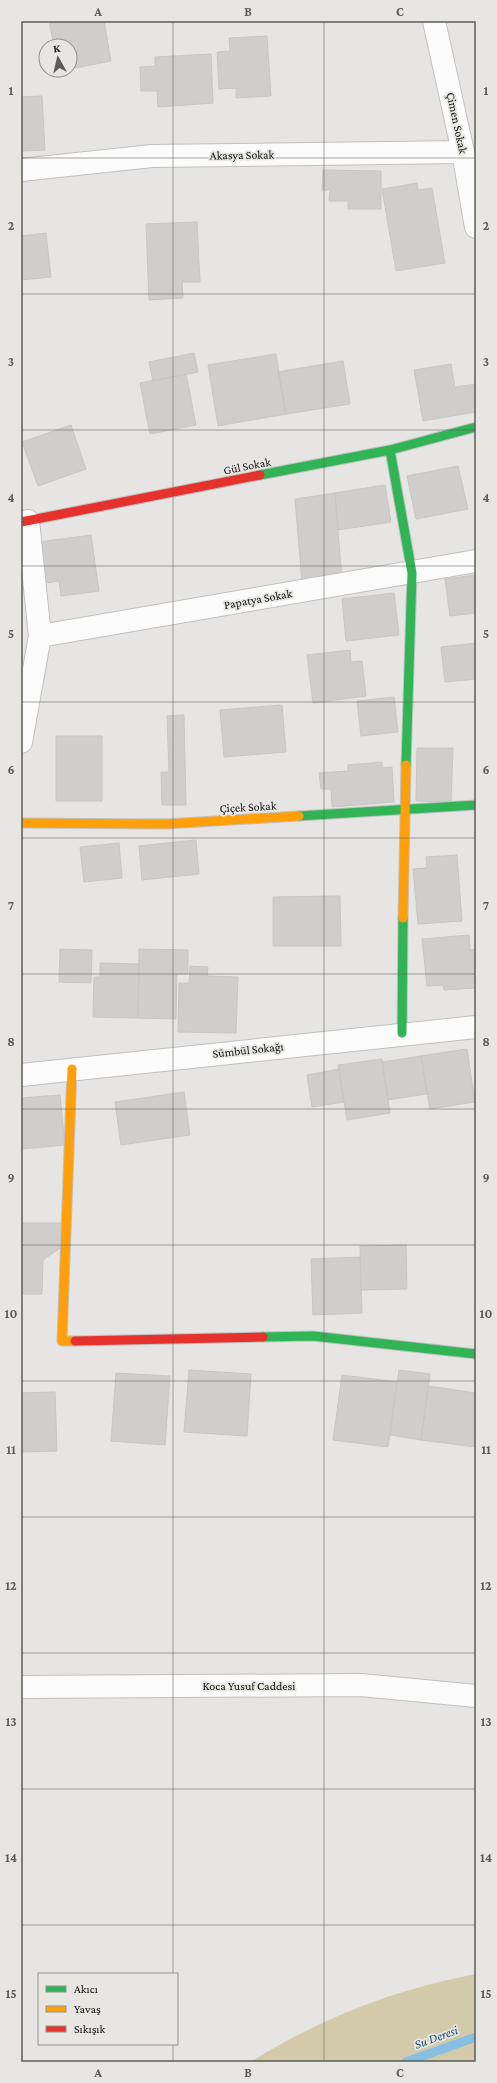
<svg xmlns="http://www.w3.org/2000/svg" width="497" height="2083" viewBox="0 0 497 2083" font-family="'Crimson Pro',serif">
	<style>
		.green { fill: #d2caa9 }
		.lines { fill: none; stroke-linecap: round; stroke-linejoin: round }
		.stream { stroke: #86bee4; stroke-width: 9 }
		.building { fill: #cfcecd; stroke: #c7c6c5 }
		.street-casing { stroke: #c0c0bf; stroke-width: 24 }
		.fast-casing { stroke: #c0c0bf; stroke-width: 11 }
		.slow-casing { stroke: #c0c0bf; stroke-width: 11 }
		.jam-casing { stroke: #c0c0bf; stroke-width: 11 }
		.street { stroke: #fbfbfb; stroke-width: 22 }
		.fast { stroke: #30b455; stroke-width: 9 }
		.slow { stroke: #ff9f0a; stroke-width: 9 }
		.jam { stroke: #e5322d; stroke-width: 9 }
		.grid { fill: none; stroke: #5c5c5a; stroke-width: 1; stroke-opacity: 0.55 }
		.labels { text-anchor: middle; dominant-baseline: central; stroke-width: 3.5; stroke-linejoin: round; paint-order: stroke }
		.street-label { font-size: 12px; fill: #121210; stroke: #e7e6e2 }
		.water-label { font-size: 13px; font-style: italic; fill: #165277; stroke: #e7e6e2 }
		.neatline { fill: none; stroke: #5c5c5a; stroke-width: 1.5 }
		.grid-label { font-size: 13px; text-anchor: middle; font-weight: bold; fill: #5c5c5a }
	</style>
	<rect width="100%" height="100%" fill="#e6e5e3"/>
	<path class="green" d="M476,1974V2061L251,2062C320,2018 396,1989 476,1974Z"/>
	<g class="lines">
		<path class="stream" d="M406,2062L476,2037"/>
	</g>
	<path class="building" d="M49,21H104L111,61L70,69V46H54Z
		M267,36L271,96L236,98V88L219,89L217,52L230,51L229,38Z
		M211,54L213,103L158,107L157,91H141L140,67L155,66V57Z
		M42,96L45,150L21,151V97Z
		M323,170L381,171V209H348V201H329L330,190H322Z
		M417,183L418,190L432,188L445,263L396,271L382,189Z
		M197,222L200,282H182L183,298L149,300L146,224Z
		M46,233L51,277L21,280V236Z
		M194,353L198,372L153,381L149,362Z
		M276,354L286,414L218,426L208,365Z
		M343,361L350,404L286,414L278,372Z
		M451,364L455,387L476,384V412L423,421L414,370Z
		M186,374L196,425L150,434L140,383Z
		M71,425L86,469L38,486L22,442Z
		M458,466L468,509L416,519L407,476Z
		M385,485L391,522L338,530L335,493Z
		M335,493L342,580L302,583L295,499Z
		M91,535L99,591L61,596L59,581L45,583L39,542Z
		M476,575V613L450,616L445,579Z
		M394,593L399,635L346,641L342,599Z
		M476,643V679L445,682L441,647Z
		M350,650L351,662L362,661L366,696L313,703L307,655Z
		M394,697L398,732L361,736L357,701Z
		M282,705L286,752L224,757L220,710Z
		M184,715L186,805H162L161,772H169L167,716Z
		M56,736H102V801H56Z
		M417,748H453L451,802L416,801Z
		M382,762V768L392,767L394,802L332,807L331,789H321L319,773L348,771V765Z
		M196,840L199,874L142,880L139,846Z
		M119,843L122,878L84,882L80,847Z
		M457,855L462,921L418,924L413,869L427,868L426,857Z
		M340,896L341,946H273V897Z
		M469,935L470,950L476,949V988L444,990L443,985L427,986L422,939Z
		M60,949L92,950L91,983L59,982Z
		M139,949L188,950V974H177L176,1019L138,1018Z
		M100,963L139,964L138,1018L93,1017L94,977H100Z
		M190,966L208,967L207,976L238,977L236,1033L178,1032L179,983H189Z
		M467,1049L475,1102L430,1109L421,1056Z
		M421,1056L427,1094L388,1100L382,1062Z
		M382,1059L390,1113L347,1120L338,1065Z
		M339,1069L344,1102L312,1107L307,1075Z
		M184,1092L190,1135L121,1145L115,1102Z
		M60,1095L65,1145L21,1149V1098Z
		M21,1223H64L63,1246L43,1260L42,1294H21Z
		M406,1245L407,1289L361,1290L360,1246Z
		M360,1257L362,1313L313,1315L311,1259Z
		M189,1370L251,1374L247,1436L184,1432Z
		M399,1370L430,1374L421,1440L390,1435Z
		M116,1373L170,1376L165,1445L111,1441Z
		M342,1375L397,1382L388,1447L333,1440Z
		M428,1386L476,1393V1447L421,1440Z
		M55,1392L57,1451L21,1452V1393Z"/>
	<g class="lines">
		<g class="street-casing">
			<path id="street" d="M434,21L463,152L476,227
				M21,170L152,156L463,152
				M40,636L476,561
				M21,742L40,636L28,521
				M21,1075L476,1027
				M21,1687L361,1685L476,1696"/>
		</g>
		<g class="fast-casing">
			<path id="fast" d="M390,450L412,573L406,765
				M260,475L390,450L476,427
				M299,816L476,805
				M402,1033L403,918
				M263,1337L313,1336L476,1354"/>
		</g>
		<g class="slow-casing">
			<path id="slow" d="M21,823L166,824L299,816
				M403,918L406,765
				M72,1069L62,1341H75"/>
		</g>
		<g class="jam-casing">
			<path id="jam" d="M21,522L260,475
				M75,1341L263,1337"/>
		</g>
		<use href="#street" class="street"/>
		<use href="#fast" class="fast"/>
		<use href="#slow" class="slow"/>
		<use href="#jam" class="jam"/>
	</g>
	<path class="grid" d="M173,21V1974M324,21V2062M21,158H476M21,294H476M21,430H476M21,566H476M21,702H476M21,838H476M21,974H476M21,1109H476M21,1245H476M21,1381H476M21,1517H476M21,1653H476M21,1789H476M21,1925H476M173,2044V2062"/>
	<g class="labels">
		<g class="street-label">
			<text transform="translate(457 123) rotate(78)">Çimen Sokak</text>
			<text transform="translate(242 155) rotate(-1)">Akasya Sokak</text>
			<text transform="translate(247 466) rotate(-11)">Gül Sokak</text>
			<text transform="translate(258 599) rotate(-10)">Papatya Sokak</text>
			<text transform="translate(248 807) rotate(-3)">Çiçek Sokak</text>
			<text transform="translate(248 1050) rotate(-6)">Sümbül Sokağı</text>
			<text x="249" y="1686">Koca Yusuf Caddesi</text>
		</g>
		<g class="water-label">
			<text transform="translate(436 2037) rotate(-20)">Su Deresi</text>
		</g>
	</g>
	<rect width="497" height="2083" fill="none" stroke="#e7e6e2" stroke-width="44"/>
	<rect x="38" y="1973" width="140" height="72" fill="#e7e6e2" stroke="#92918e"/>
	<rect x="46" y="1986" width="20" height="6" fill="#30b455" stroke="#92918e"/>
	<text x="74" y="1993" font-size="12" fill="#121210">Akıcı</text>
	<rect x="46" y="2006" width="20" height="6" fill="#ff9f0a" stroke="#92918e"/>
	<text x="74" y="2013" font-size="12" fill="#121210">Yavaş</text>
	<rect x="46" y="2026" width="20" height="6" fill="#e5322d" stroke="#92918e"/>
	<text x="74" y="2033" font-size="12" fill="#121210">Sıkışık</text>
	<g transform="translate(58 58) rotate(352)"><circle r="19" fill="#e7e6e2" stroke="#92918e"/>
	<path d="M0-3L7 15L0 10L-7 15Z" fill="#5c5c5a"/>
	<text y="-6" font-size="11" font-weight="bold" text-anchor="middle" fill="#121210">K</text>
	</g>
	<rect x="22" y="22" width="453" height="2039" class="neatline"/>
	<g class="grid-label">
		<text x="98" y="16">A</text>
		<text x="248" y="16">B</text>
		<text x="400" y="16">C</text>
		<text x="11" y="95">1</text>
		<text x="486" y="95">1</text>
		<text x="11" y="230">2</text>
		<text x="486" y="230">2</text>
		<text x="11" y="366">3</text>
		<text x="486" y="366">3</text>
		<text x="11" y="502">4</text>
		<text x="486" y="502">4</text>
		<text x="11" y="638">5</text>
		<text x="486" y="638">5</text>
		<text x="11" y="774">6</text>
		<text x="486" y="774">6</text>
		<text x="11" y="910">7</text>
		<text x="486" y="910">7</text>
		<text x="11" y="1046">8</text>
		<text x="486" y="1046">8</text>
		<text x="11" y="1182">9</text>
		<text x="486" y="1182">9</text>
		<text x="11" y="1318">10</text>
		<text x="486" y="1318">10</text>
		<text x="11" y="1454">11</text>
		<text x="486" y="1454">11</text>
		<text x="11" y="1590">12</text>
		<text x="486" y="1590">12</text>
		<text x="11" y="1726">13</text>
		<text x="486" y="1726">13</text>
		<text x="11" y="1862">14</text>
		<text x="486" y="1862">14</text>
		<text x="11" y="1998">15</text>
		<text x="486" y="1998">15</text>
		<text x="98" y="2077">A</text>
		<text x="248" y="2077">B</text>
		<text x="400" y="2077">C</text>
	</g>
</svg>
